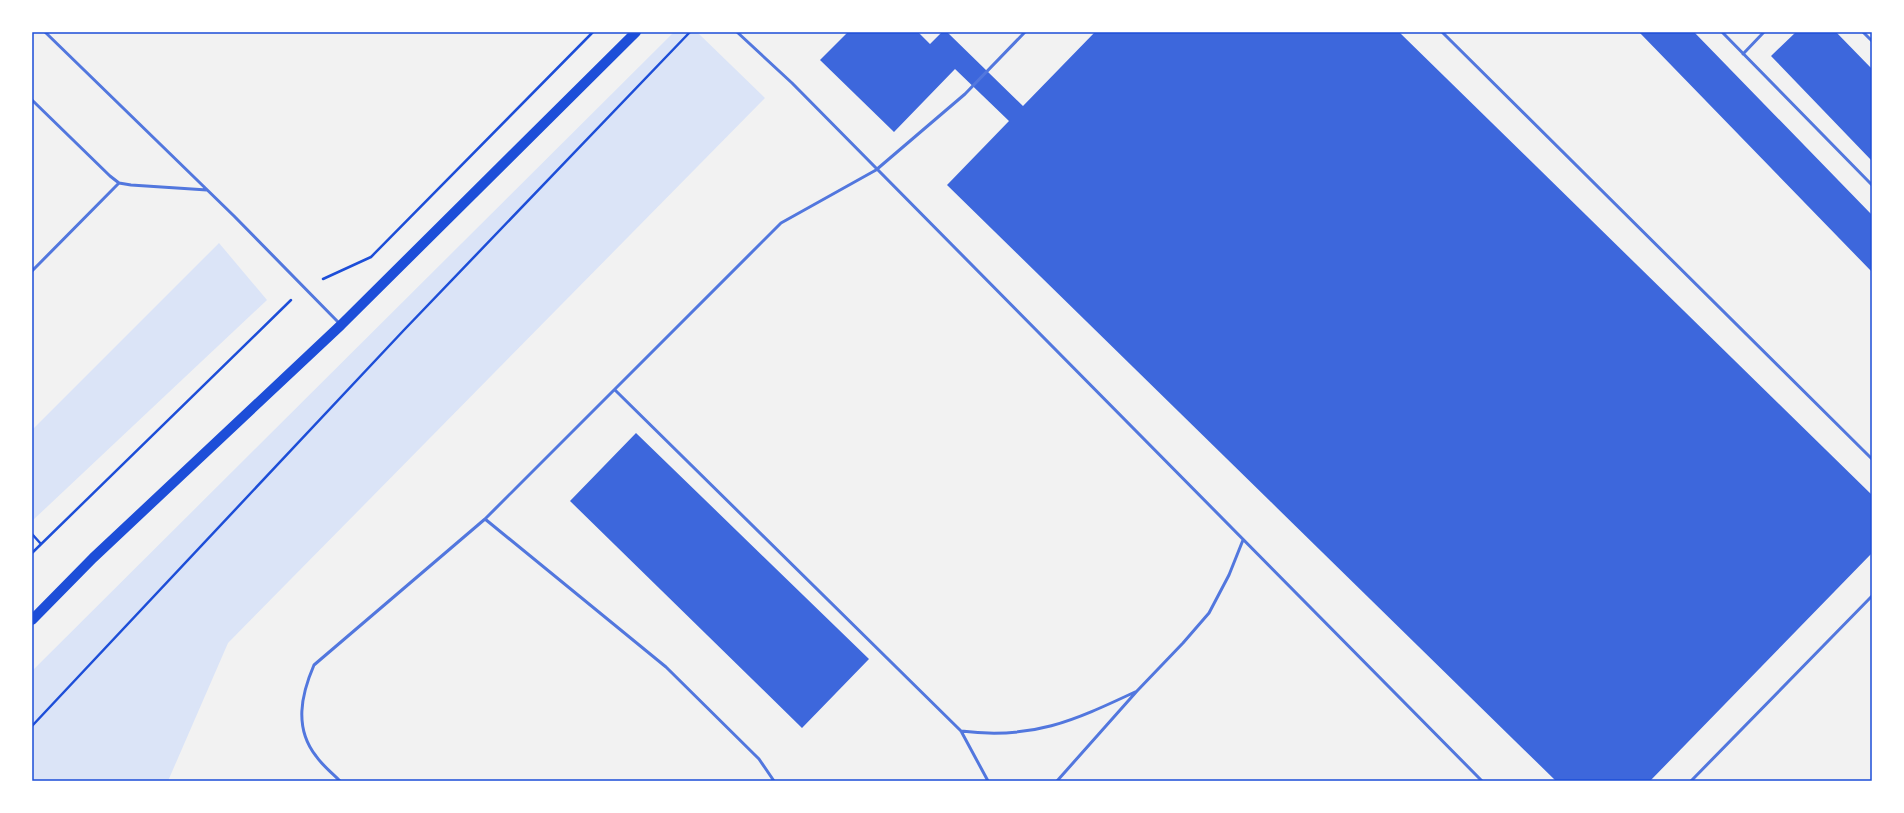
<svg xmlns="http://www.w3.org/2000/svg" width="1904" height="813" viewBox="0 0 1904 813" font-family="Commissioner,sans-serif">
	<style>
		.green { fill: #dbe4f7 }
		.building { fill: #3d67dc }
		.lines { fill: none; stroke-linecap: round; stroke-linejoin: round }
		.path { stroke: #1d4ed8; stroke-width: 2.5 }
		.service { stroke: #5277de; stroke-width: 3 }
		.primary { stroke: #1d4ed8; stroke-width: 10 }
		.neatline { fill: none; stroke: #1d4ed8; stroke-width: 1.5 }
	</style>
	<rect width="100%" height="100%" fill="#f2f2f2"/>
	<path class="green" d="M674,32H697L765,98L228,643L168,781H32V671Z
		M219,243L267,300L32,521V430Z"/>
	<path class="building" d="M848,32H918L930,44L942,32H947L1023,106L1095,32H1399L1872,495V553L1650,781H1556L947,185L1009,121L955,69L894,132L820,60Z
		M1639,32H1694L1872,215V272Z
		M1796,32H1836L1872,69V161L1771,56Z
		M636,433L869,659L802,728L570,501Z"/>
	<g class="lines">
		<path class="path" d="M323,279L371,257L593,32
			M32,534L41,544
			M32,553L291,300
			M32,726L404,330L690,32"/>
		<path class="service" d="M45,32L234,216L340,324
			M737,32L792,83L1482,781
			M1442,32L1872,459
			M1722,32L1872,185
			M1863,32L1872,41
			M1743,54L1764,32
			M32,100L110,176L119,183L131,185L207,190
			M32,271L119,183
			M615,390L961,731L988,781
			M485,519L666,667L759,759L774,781
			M961,731C1032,740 1073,721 1135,692
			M340,781C332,773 322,765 316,756C294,728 301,695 314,665L485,519L781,223L876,170L965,94L1025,32
			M1057,781L1137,691L1183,643L1209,613L1229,575L1243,540
			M1691,781L1872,596"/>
		<path class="primary" d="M32,620L93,558L341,325L636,32"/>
	</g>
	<rect width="1904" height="813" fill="none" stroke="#ffffff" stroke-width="66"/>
	<rect x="33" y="33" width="1838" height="747" class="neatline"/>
</svg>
